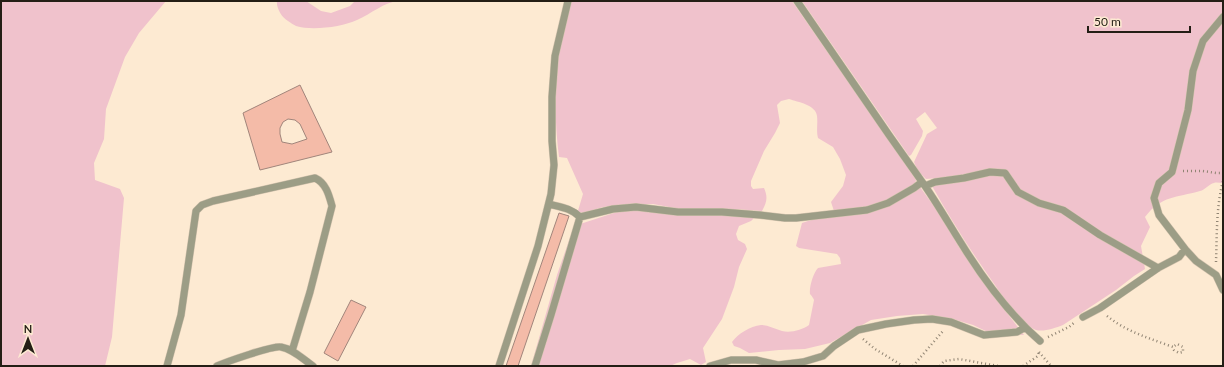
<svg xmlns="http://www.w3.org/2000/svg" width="1224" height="367" viewBox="0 0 1224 367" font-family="Lato,sans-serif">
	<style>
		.green { fill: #f0c2cc }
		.building { fill: #f4bba8; stroke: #a1857b; fill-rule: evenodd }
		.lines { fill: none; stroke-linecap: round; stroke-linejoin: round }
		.lane-casing { stroke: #d6c5b0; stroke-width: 8 }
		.path { stroke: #908473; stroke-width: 2.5; stroke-dasharray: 1 3; stroke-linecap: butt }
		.lane { stroke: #9c9d86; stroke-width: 7 }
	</style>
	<rect width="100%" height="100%" fill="#fdead2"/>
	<path class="green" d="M1,1H166L139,33L125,57L106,109L104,139L94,163L95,180L120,189L124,198L112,337L105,366H1Z
		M277,1H306L321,11L331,13L350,6L355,1H399C384,2 371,14 357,20C342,27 312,31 296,26C294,25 291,23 288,21C282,18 276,8 277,1Z
		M571,1H792L904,162L916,180L915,184L889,200L866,208L834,211L831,202L843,186L846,175L840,159L833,147L818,138C816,131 818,124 817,116C816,105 798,102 789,99L781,101L777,105L780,123L775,133L764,151L751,181V186L753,189L764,188C768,197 767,202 762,211L734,209H680L653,204H637L603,207L581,214H577L583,194L567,158L559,157C554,118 554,76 562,37C564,25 568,13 571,1Z
		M802,1H1223V183C1220,183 1216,182 1214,183C1209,184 1205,190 1200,191C1176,198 1162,195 1145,217L1150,227L1141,246L1145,269L1134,276L1116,290L1063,325C1055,328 1044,332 1036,330C1022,326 1003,297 995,285C972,253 951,220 932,186L939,178L926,179L918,171L914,162L927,134L937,128L925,112L916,119L923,131L922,136L911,155L909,156Z
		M920,187L941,216L960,249L997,300L1024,335L990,333L973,325L953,319L923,314L897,316L871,320L830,343L805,349L779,350L749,353L740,348L734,346L732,342C738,334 750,326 761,325C768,325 775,329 782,331C791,333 802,330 809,325L814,300C814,299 811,295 810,294C809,288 813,273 818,268L841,264L840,258L837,254L799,248L796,246L802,223L817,218L848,215Z
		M627,210L756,216L751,221L739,226L736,234L738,240L745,244L747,249L739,267L734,287L722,319L703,348L706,362L701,365L690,359L677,363L670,366H531L557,275L574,226L620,211Z"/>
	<path class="building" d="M300,85L332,152L260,170L243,113ZM288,119L295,120L300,124L307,139L292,144L282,142L280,134V128L283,122Z
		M559,213L569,216L518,366H506Z
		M351,300L366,307L338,361L324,353Z"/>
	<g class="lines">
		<g class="lane-casing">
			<path id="lane" d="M797,1L889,135L925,186L935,182L964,178L990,172L1005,173L1018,192L1039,203L1063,210L1100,235L1158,268
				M925,186C938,205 949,224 961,243C982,277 1010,315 1040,341
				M549,204C560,207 571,208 580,217
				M1185,249L1196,261L1216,275L1223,290
				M1083,317L1100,308L1158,268L1179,257L1185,249L1159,215L1154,198L1159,183L1172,172L1188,110L1193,71L1203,41L1223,17
				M167,366L181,315L196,211L202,205L213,201L315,178C326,183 329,195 332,206L310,292L292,351
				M217,366C226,362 274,345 281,347C293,349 303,359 313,366
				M499,366L538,246L551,194L554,165L552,141V97L555,56L568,1
				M535,366L551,315L580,217L613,209L636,207L678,212H722L760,215L785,218H796L867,210L888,203L914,188L922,182
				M710,366L731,360H756L778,365L803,362L823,356L834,346L858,330L886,324L914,320L932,319L951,322L984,335L1017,332L1024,328"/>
		</g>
		<path class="path" d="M1183,171H1203L1216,173H1223
			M1216,262C1217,236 1216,207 1223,181
			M1107,316C1127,332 1149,338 1173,347L1174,350L1179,353L1183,352V347L1177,344L1173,347
			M1048,337L1069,327L1075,322
			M863,339L875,349L903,366
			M1039,352L1051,366
			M913,366L943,331
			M940,366L944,361L959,359L998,366
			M1023,366L1038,356L1039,351"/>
		<use href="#lane" class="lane"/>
	</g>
	<rect width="1224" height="367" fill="none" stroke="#241e15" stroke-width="4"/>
	<g transform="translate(28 339)" stroke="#fdead2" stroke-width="3" paint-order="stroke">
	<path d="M0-3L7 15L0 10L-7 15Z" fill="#241e15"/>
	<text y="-6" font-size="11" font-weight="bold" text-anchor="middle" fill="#241e15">N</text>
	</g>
	<path d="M1088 26v6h102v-6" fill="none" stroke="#241e15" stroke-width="2"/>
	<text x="1094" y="26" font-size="12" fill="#241e15" stroke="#fdead2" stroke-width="3" paint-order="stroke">50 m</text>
</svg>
